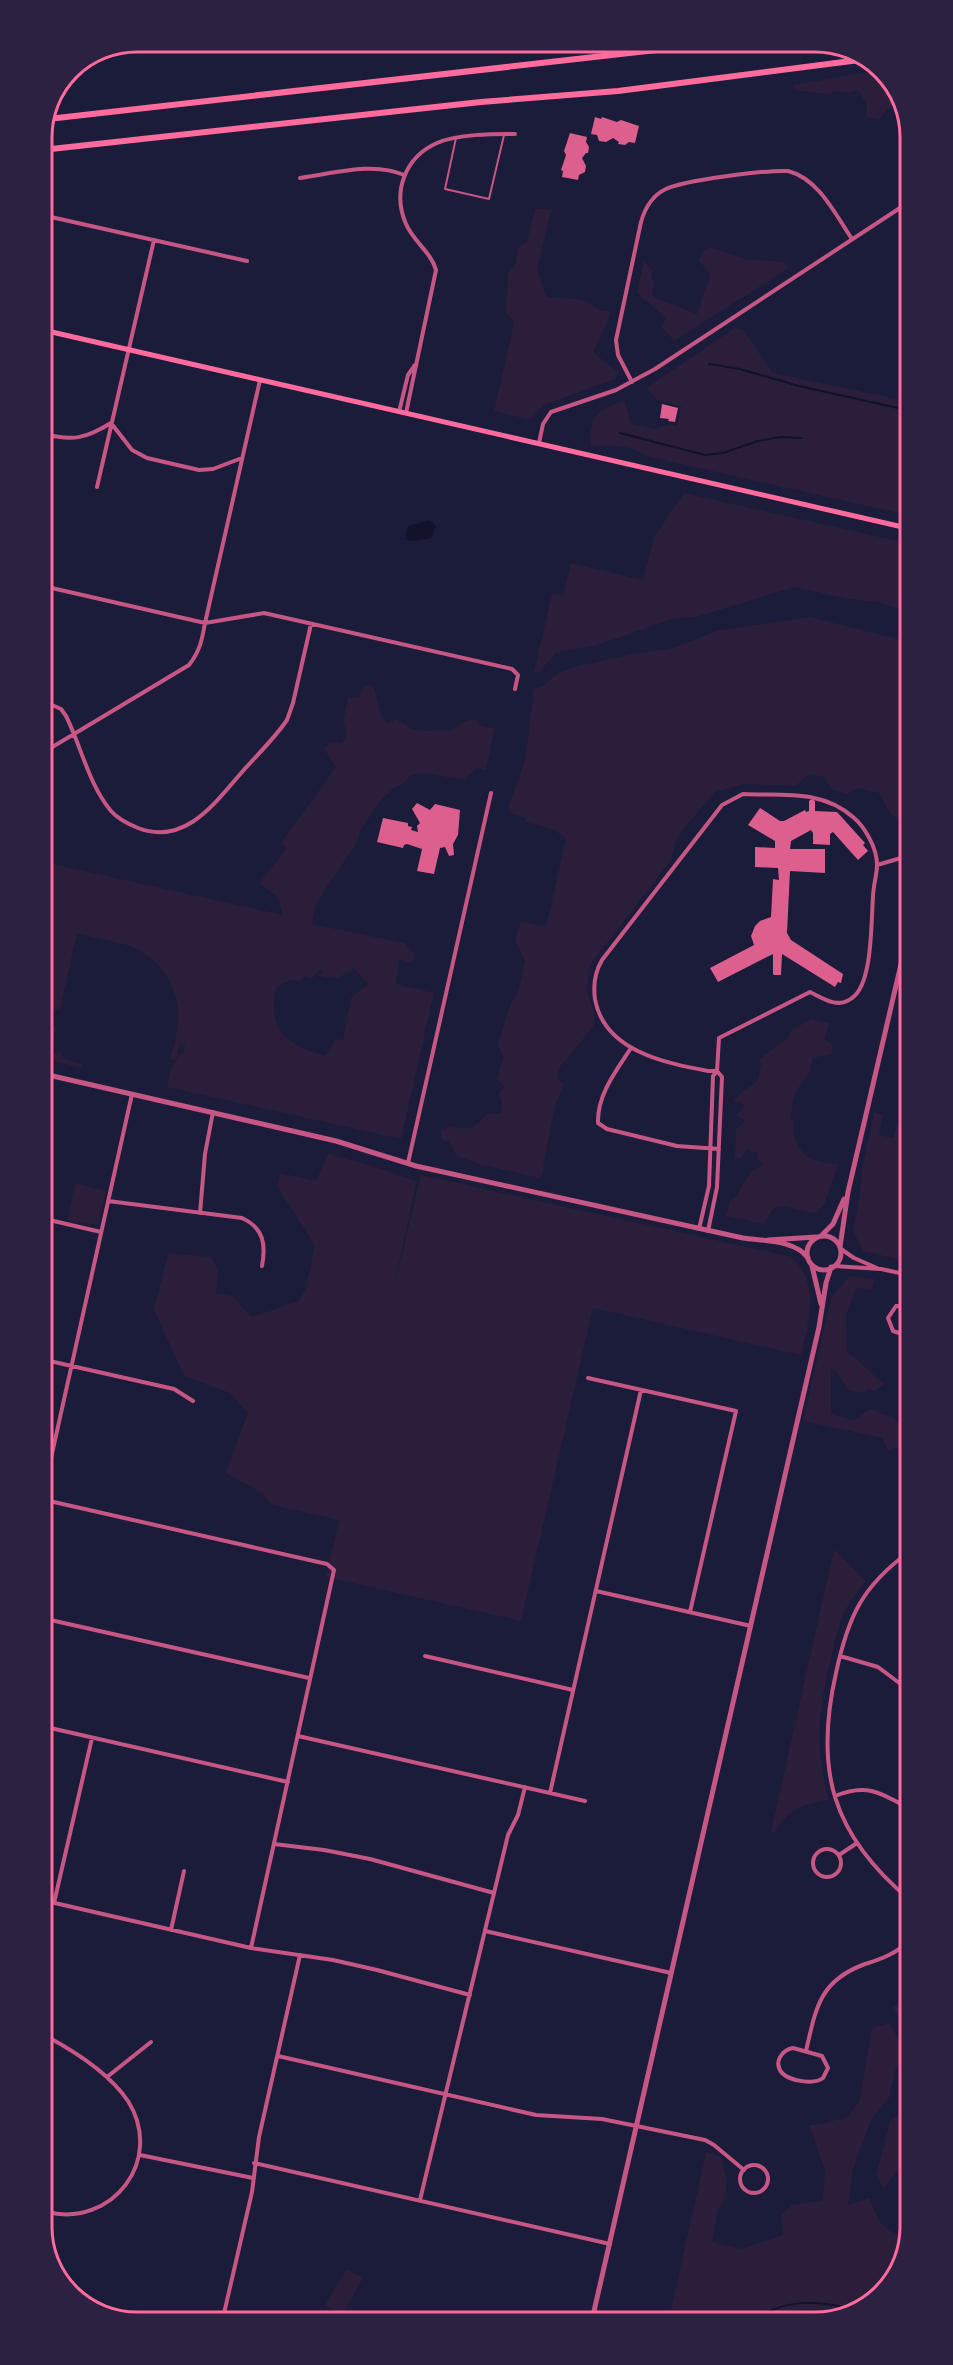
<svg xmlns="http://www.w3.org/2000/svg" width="953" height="2365" viewBox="0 0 953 2365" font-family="Ubuntu,sans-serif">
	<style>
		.green { fill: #2a1e3b; fill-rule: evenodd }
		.water { fill: #12122b }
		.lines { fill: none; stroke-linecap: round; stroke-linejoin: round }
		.stream { stroke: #12122b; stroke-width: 2 }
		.building { fill: #dd5f8e }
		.service { stroke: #c65784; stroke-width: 2 }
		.minor { stroke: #c65784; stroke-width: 4 }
		.tertiary { stroke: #c65784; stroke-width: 5 }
		.secondary { stroke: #ff6b9d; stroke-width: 5 }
		.primary { stroke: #ff6b9d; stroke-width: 6 }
		.rim { fill: none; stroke: #ff6b9d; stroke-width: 3 }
	</style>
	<rect width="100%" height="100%" fill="#1b1b3a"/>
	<path class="green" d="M880,70L904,104L887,109L879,120L867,117V105L858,90L847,93L837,91L826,94L793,90V85Z
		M535,208L551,210L537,270L546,296C568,302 582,292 599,311H608L611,314L593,352L618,372L615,379L544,405L530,420L494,411L514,322L506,313L508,272L516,263L517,249L527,241Z
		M710,247L745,259L784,262L789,268L674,341L661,326L666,319L645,299L644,301L637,292L644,261L653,270L651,278L654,283L652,293L656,298L697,314L710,274L699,261L702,251Z
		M735,328L744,331L773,373L907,401V515L646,456C630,444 610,445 591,446C588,418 598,408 625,401L631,424L655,429L669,424L677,426L681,406L657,400L646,388Z
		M684,493L907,543V611L878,602L849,599L795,587L696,617L673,619L597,645L555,653L540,672H534L552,594L563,596L571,563L643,580L654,537Z
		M810,617L897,639H907L908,820L892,816L879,793L859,788L847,794L831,789L825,777L807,775L796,786L743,784L715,792L677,837L671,860L590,965L587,991L595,1016L593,1027L560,1067L557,1077L564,1085L555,1106L542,1174L539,1178L479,1164L457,1156L449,1142L442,1140L441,1131L452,1126C472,1132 474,1127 487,1114H501L502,1100L498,1094L505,1087L497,1080L503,1056L498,1045L511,1002L517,995L525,961L515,941L521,921L546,927L566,838L552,829L525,822L526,818L511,813L508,808L525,760L534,689L544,685L558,673L578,666L633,654L673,648L716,631Z
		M365,685L374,686L381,716L388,724L395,719C402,721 406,727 413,729C426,733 437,728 449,732L465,721L475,719L482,726L495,728L486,770L477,768L464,780L424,773L410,776L403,783L393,789L381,800L360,831L356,844L326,888L316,905L312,924L405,943L415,955L414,960L408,963L399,959L396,984L434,993L401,1139L167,1087L170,1071L180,1053L183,1054L185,1044L180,1043L176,1060L170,1059C174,1043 180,1025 178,1008C174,978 153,952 123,944C108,940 92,937 77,934L60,1009H54L51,1025L56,1027L54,1040L47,1044L54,1054L59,1051L66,1060L83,1064L82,1068L44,1059V862L283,915L278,898L259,883L287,848L281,843L336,767L324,749L330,742L342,743L347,734L343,721L348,698L359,697ZM354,968L368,984L351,998L343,1040L336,1039L325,1055C285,1046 266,1028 277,986L292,980L301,981L303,977L312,979L318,970L323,971L320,976L337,979Z
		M811,1019L829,1023L825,1040L832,1044V1054L813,1058L810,1072L796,1091L790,1118L795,1120C790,1132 798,1151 809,1158C817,1162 830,1163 838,1165L824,1205L816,1213C806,1213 783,1204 776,1207C771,1210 767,1219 764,1224L726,1216L730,1201L736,1196L752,1170L762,1166L763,1163L758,1160L757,1153L746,1149L741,1158H735L736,1130L745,1120L736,1116L744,1106L741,1102L733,1101L744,1090L756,1083L761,1066L759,1059L788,1038L791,1031Z
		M874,1113L883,1115L879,1135L893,1138L897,1125L908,1122L909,1262L863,1251L853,1231L859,1201L862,1169Z
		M328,1154L373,1166L417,1181L393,1291L421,1175L792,1257C821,1286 809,1319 801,1355L593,1308L521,1621L326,1577L339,1520L272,1505L262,1493L225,1473L248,1413L230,1393L184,1376L154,1310L168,1253L211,1257L218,1270L216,1293L232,1296L251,1316C268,1314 281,1305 298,1302L306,1288L315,1245L277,1187L280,1173L316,1181Z
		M75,1183L106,1191L99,1223L97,1225L67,1220Z
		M850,1276L875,1279L872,1290L856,1288L846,1315L847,1351L884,1384L875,1391L869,1389L861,1393L848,1390L837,1372L831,1368V1414L854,1420L870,1409L893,1417L898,1423L909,1415V1456L896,1447L888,1451L882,1438L803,1421L831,1298Z
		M834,1549L866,1581C860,1589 852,1598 847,1607C838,1623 835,1641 831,1659C818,1712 814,1747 829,1800C799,1806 791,1807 774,1833L771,1832Z
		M910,1994L911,2033L892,2008Z
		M890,2023L910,2063L895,2070L889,2098L871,2120L853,2170L848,2205L870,2198C876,2219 884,2234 908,2236L892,2285L846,2318L669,2319L706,2152L721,2157L727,2181L724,2203L718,2209L712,2242L742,2249L783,2235L781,2215L792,2205L823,2200L825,2170L809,2125L821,2124L847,2117L859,2102L872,2028Z
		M911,2106V2164L904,2162L884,2189L876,2175L890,2121Z
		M346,2269L363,2278L342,2315L325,2305Z"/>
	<path class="water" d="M430,520L436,526L431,538L413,541L405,539L408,526Z"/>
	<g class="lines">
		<path class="stream" d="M709,364L740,369L799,386L907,410
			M620,433L705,455L723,453L758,441L781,437L802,438
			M754,2319C790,2297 818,2301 858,2310"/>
	</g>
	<path class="building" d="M595,117L601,119L602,117L617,122L621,120L639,126L635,143L629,142L625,145L618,144L619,142L613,138L606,142L599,141L597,135L591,134Z
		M570,133L587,137L586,142L589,147L588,153H586L582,158L586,166L585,172L579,175L578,180L562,177L563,171L561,170L566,155L564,151Z
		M662,404L678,408L675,422L668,421L669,419L660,418Z
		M812,799L815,801V811L837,812L865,843L863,845L868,851L858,860L833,832L830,834V845L813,844V833L811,830L791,841L790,849H825V873L790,871L787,933L791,940L843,974L841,983L838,982L835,987L782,954L781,975H774L773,974V954L718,982L710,968L754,945L751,936L755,926L760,921L771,917L773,879L779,880L778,868L755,867V847L775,848V841L748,825L760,808L780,821H784L805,810L806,812L809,811V801Z
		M417,803L430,810L435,804L460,810L458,835L453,844L454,855L449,856L445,847L440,848L434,874L417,871L422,849L407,844L404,845L403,848L377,842L383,818L408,823V826L412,827L411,830L418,832L417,826L420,823L412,809Z"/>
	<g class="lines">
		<path class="service" d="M456,138L445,189L489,199L504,135"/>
		<path class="minor" d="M300,178C332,174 373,161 404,175
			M42,215L247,261
			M632,382L618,355L616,340L641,222C645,208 653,195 666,189C685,180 766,170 788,171C819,179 835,214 852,239
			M399,412L408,375L415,365
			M406,413L436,270C431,252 413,241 406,224C392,192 405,157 437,143C457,134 493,134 515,134
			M43,434C73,441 85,439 111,423L132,450L147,458L199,470L213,469L242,458
			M539,443L543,424L551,412L616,390L655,369L906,204
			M97,487L154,240
			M43,586L205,623L264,613L512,669L518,675L515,689
			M43,701L61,709L66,716C81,746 89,785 111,811C118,819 128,824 138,828C185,846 215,803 242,772C257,755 274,739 287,720L293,703L311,624
			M44,752L189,665C200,651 202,640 205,623L260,380
			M743,794C782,796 821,789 853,817C865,827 877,848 877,865C877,875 873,886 873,897C871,920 873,984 852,998C838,1009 824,999 810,992L719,1038L717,1071H708C665,1063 604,1051 595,999C593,985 595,972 602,960L722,805Z
			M877,865L908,856
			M899,974L908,976
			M631,1048C616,1071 597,1095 598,1123L607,1129L677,1146L719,1149
			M408,1163L491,793
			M108,1201L242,1218C264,1228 266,1245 262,1266
			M200,1213L205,1154L213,1112
			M45,1219L101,1232
			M699,1229L709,1186L713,1076L717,1071L722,1077L717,1187L708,1231
			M841,1249L854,1258L877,1268
			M834,1266L881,1269L909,1275
			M906,1306L909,1291
			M909,1307L896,1306L888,1318L893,1331L902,1334L909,1332
			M45,1360L174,1389L193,1401
			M588,1378L736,1411L690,1612
			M45,1485L132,1094
			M45,1500L327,1564L334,1570L251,1948
			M909,1552C862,1586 848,1617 836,1673C814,1770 832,1835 910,1900
			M596,1591L751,1626
			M46,1619L309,1678
			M425,1656L573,1690
			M840,1656L878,1667L910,1691
			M46,1727L288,1782
			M298,1736L585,1801
			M550,1793L641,1390
			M835,1796C868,1783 881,1793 910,1809
			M274,1844L324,1850L370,1859L494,1893
			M813 1863a14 14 0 1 1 28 0a14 14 0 1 1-28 0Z
			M839,1855L857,1843
			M46,1901L251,1948L333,1960L377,1970L470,1995
			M54,1903L92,1738
			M171,1930L184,1871
			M485,1931L671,1973
			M46,2036C76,2052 109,2073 128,2101C165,2160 112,2228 47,2212
			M793,2048L822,2056L828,2068L823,2078C814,2085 790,2081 782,2073C773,2062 782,2050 793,2048Z
			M806,2051C816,2008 819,1981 865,1964C882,1959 897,1953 910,1940
			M278,2056L536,2115L602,2119L705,2140L714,2145L744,2170
			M107,2077L151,2042
			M140,2155L253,2178
			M254,2163L610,2244
			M740 2179a14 14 0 1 1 28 0a14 14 0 1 1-28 0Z
			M420,2200L508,1835L518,1815L525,1787
			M222,2322L252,2192L259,2137L300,1955"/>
		<path class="tertiary" d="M44,1074L336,1141L416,1166L743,1238C763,1241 796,1240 808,1258
			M821,1236L833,1224L844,1199
			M807 1253a17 17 0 1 1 34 0a17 17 0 1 1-34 0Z
			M768,1240L816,1237
			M840,1247L848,1192L908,934
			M812,1266L821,1304
			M592,2320L796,1427L819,1327L826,1283L831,1267"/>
		<path class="secondary" d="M43,330L907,528"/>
		<path class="primary" d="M48,119L727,42
			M42,150L481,102L618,91L867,59"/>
	</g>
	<path d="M0 0H953V2365H0ZM137 52H815A85 85 0 0 1 900 137V2227A85 85 0 0 1 815 2312H137A85 85 0 0 1 52 2227V137A85 85 0 0 1 137 52Z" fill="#2d2142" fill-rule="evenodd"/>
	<path class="rim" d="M137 52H815A85 85 0 0 1 900 137V2227A85 85 0 0 1 815 2312H137A85 85 0 0 1 52 2227V137A85 85 0 0 1 137 52Z"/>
</svg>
